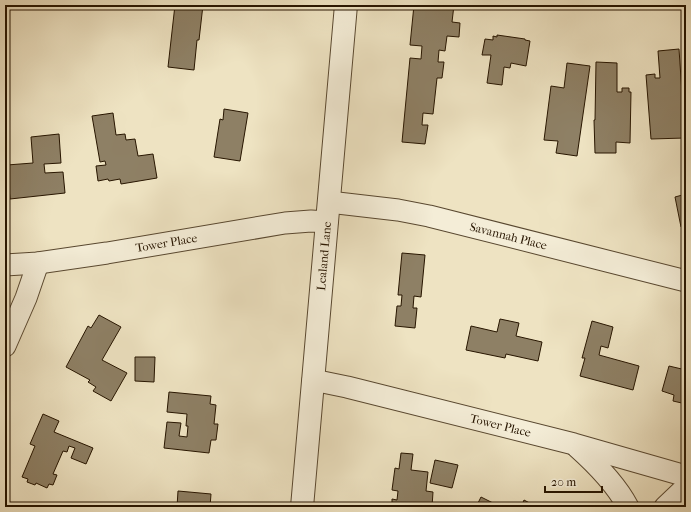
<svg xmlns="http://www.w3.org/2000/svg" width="691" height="512" viewBox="0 0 691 512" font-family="'IM FELL French Canon',serif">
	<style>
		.building { fill: #8e8065; stroke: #271500 }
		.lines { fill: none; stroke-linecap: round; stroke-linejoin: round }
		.minor-casing { stroke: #594830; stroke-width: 23 }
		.tertiary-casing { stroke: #594830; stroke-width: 24 }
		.minor { stroke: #f4edd7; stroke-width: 21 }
		.tertiary { stroke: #f4edd7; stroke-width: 22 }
		.labels { text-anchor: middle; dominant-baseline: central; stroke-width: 3.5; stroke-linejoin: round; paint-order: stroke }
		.street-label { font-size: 12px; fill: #271500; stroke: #f4edd7 }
	</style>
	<rect width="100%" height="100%" fill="#eee3c2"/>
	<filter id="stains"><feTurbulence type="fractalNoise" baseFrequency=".005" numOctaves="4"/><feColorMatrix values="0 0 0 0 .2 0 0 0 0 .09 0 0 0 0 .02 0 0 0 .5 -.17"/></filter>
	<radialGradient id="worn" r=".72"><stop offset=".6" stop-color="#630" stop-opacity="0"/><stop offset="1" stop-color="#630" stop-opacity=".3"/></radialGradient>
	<path class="building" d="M175,5H203L199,40H197L194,70L168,67Z
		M414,5H454L452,22L460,23L459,37L447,36L445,51L439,50L438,62H444L442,78H437L433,114L423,113L422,125H428L425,144L402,142L410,58L421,59L422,46L410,45Z
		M497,35L525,39V40L530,41L526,66L511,63L510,68L504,67L502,85L487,83L491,55H482L485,39L493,40V36L497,37Z
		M679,49L685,138L651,139L646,75L655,74V78H660L658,51Z
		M596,62L617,63V92H622V88H629V92H631L630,143L616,142V153H595L594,120H595Z
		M567,63L590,66L577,156L556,153L558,141L544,140L551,86L564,88Z
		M224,109L248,113L240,161L214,157L220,119L223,120Z
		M113,113L116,135L125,134L126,140L135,139L138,156L153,154L157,178L121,184L120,179L109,181L108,179L98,181L96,166L106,165L105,161L100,162L92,116Z
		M59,134L61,163L44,164L45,173L63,172L65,193L10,199L7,165L33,163L31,137Z
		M686,194V226L681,227L675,197Z
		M402,253L425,255L421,297L414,296L413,308H417L415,328L395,326L397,306H401L402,295H398Z
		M99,315L121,327L102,360L127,373L111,401L93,391L96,387L88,382L90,380L66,367L88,326L91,328Z
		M500,319L519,323L516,336L542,342L538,361L506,354L505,358L466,350L471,326L497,332Z
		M592,321L613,327L608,348L601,346L599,355L639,366L633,390L580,376L585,358H582Z
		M135,357H155L154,382L135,381Z
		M669,366L686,370V404L673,401L674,395L662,391Z
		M169,392L211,396L210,404L216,405L214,424H218L216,440H211L209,453L164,448L167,422L181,423L179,436L187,437L188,426H186L187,414L167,412Z
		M43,414L59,421L54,432L93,448L86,464L71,458L75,448L69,446L67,452L63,451L53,474L57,475L53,485L49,484L47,488L36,483L35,485L27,482L28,479L22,477L35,446L30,444Z
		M401,453L413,454L411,470L428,472L426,491L433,492L432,507H392V499L397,500L398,491L392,490L395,468L399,469Z
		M435,460L458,465L452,488L430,483Z
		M178,491L211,494L210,507H177Z
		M481,497L501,507L502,505L507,507H476Z
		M524,500L537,507H521Z"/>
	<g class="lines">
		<g class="minor-casing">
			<g id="minor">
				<path id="s1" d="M329,202L398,210L429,216L686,281"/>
				<path id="s2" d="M5,265L38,263L107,253L285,223L311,221L327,222"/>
				<path d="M5,346L26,298L38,263"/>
				<path id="s3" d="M313,380L347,387L574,444L686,476"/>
				<path d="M577,447C596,464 616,484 628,507"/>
				<path d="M665,507L686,487"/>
			</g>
		</g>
		<g class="tertiary-casing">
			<g id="tertiary">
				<path id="s4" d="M302,507L346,5"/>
			</g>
		</g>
		<use href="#minor" class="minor"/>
		<use href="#tertiary" class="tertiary"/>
	</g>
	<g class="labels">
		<g class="street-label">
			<text stroke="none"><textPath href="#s1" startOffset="183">Savannah Place</textPath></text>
			<text stroke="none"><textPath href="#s2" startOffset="163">Tower Place</textPath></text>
			<text stroke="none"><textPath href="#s4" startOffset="252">Lealand Lane</textPath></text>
			<text stroke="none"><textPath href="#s3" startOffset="193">Tower Place</textPath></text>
		</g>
	</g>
	<rect width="691" height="512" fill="none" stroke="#eee3c2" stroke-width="20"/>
	<rect x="6" y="6" width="679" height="500" fill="none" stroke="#271500" stroke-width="2"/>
	<rect x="10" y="10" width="671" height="492" fill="none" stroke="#271500"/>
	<path d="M545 486v6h57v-6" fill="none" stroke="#271500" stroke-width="2"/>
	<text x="551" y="486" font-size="12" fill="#271500" stroke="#f4edd7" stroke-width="3" paint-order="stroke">20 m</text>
	<rect width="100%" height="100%" filter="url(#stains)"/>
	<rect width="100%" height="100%" fill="url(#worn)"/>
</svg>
